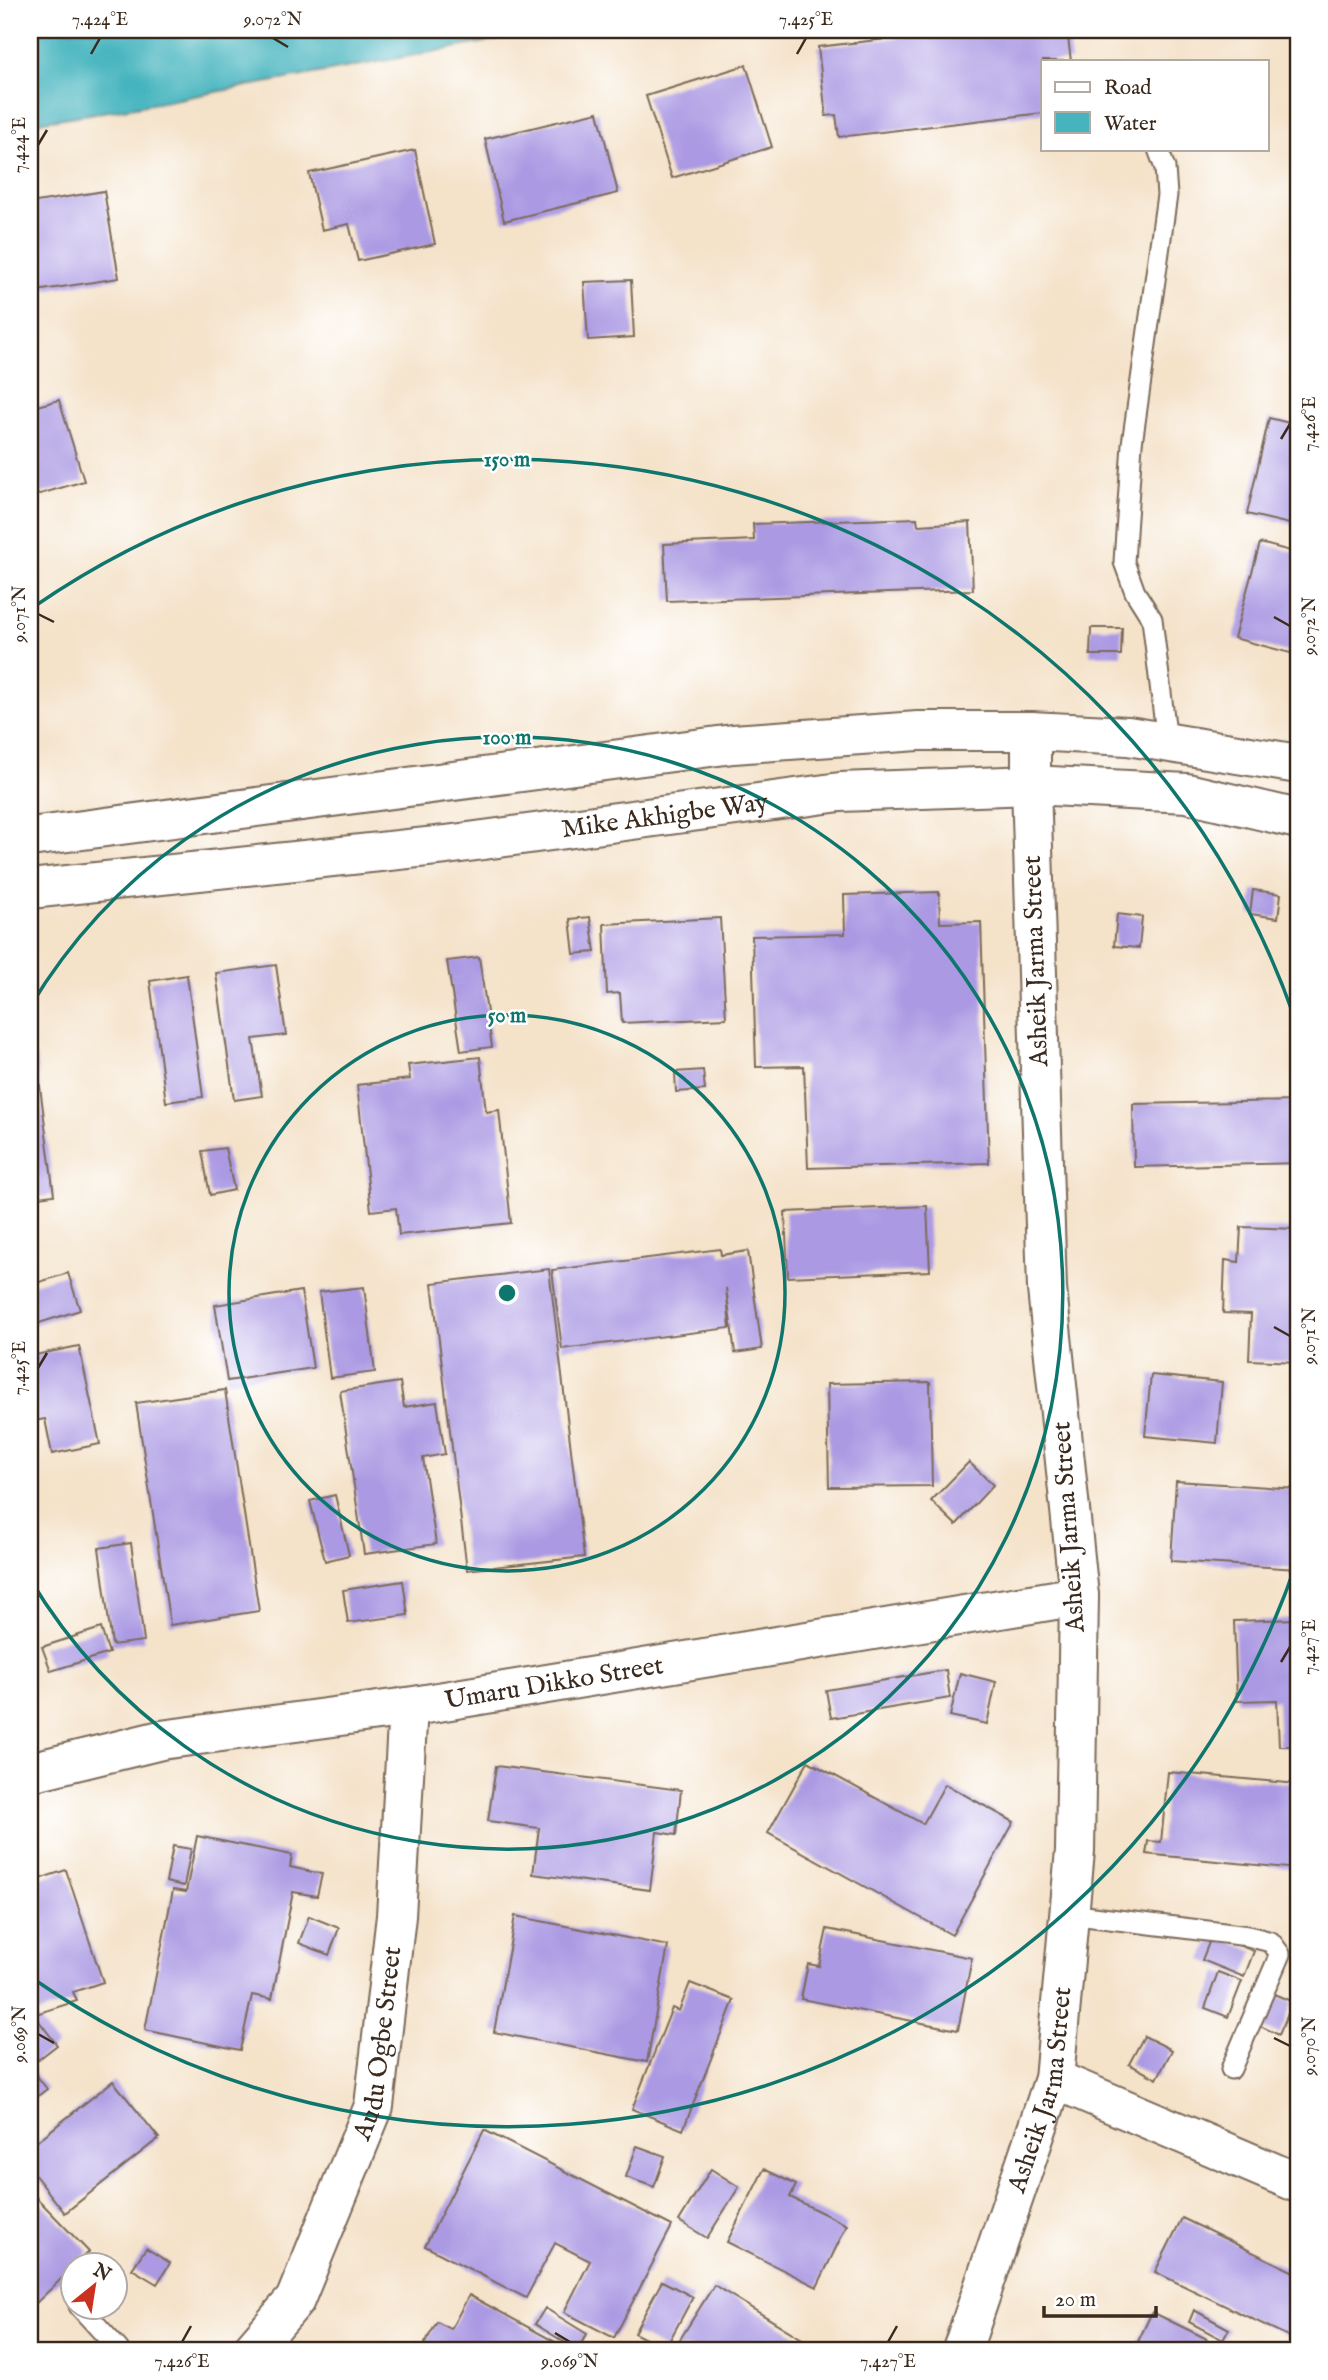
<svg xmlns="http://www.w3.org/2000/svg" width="1328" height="2380" viewBox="0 0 1328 2380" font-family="'IM FELL English',serif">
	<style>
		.water { fill: #45b4be; stroke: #406f6e; stroke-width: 2 }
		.building { fill: #ab9ae3 }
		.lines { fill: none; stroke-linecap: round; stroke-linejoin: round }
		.lane-casing { stroke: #7c6a5a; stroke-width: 23 }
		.street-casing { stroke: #7c6a5a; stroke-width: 42 }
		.secondary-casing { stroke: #7c6a5a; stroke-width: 42 }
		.lane { stroke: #fff; stroke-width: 19 }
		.street { stroke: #fff; stroke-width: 38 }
		.secondary { stroke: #fff; stroke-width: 38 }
		.ticks { fill: none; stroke: #3b2a1e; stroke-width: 2.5 }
		.ring { fill: none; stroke: #0f766e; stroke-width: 3.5 }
		.labels { text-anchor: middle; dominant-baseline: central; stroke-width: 5; stroke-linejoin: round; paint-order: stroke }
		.street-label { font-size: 26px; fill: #3b2a1e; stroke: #fff }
		.centre { fill: #0f766e; stroke: #fff; stroke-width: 3.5 }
		.ring-label { font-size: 21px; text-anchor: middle; font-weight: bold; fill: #0f766e; stroke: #fff; stroke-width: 5; stroke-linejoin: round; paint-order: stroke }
		.neatline { fill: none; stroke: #3b2a1e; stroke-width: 2.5 }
		.ticks-label { font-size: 18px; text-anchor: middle; fill: #3b2a1e }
	</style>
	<rect width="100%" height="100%" fill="#fff"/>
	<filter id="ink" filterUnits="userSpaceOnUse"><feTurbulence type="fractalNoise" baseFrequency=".0143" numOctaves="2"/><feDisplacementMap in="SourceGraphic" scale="14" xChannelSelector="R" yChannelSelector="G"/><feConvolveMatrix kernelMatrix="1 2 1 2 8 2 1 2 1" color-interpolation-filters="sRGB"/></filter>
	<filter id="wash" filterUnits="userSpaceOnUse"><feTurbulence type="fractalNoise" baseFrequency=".00686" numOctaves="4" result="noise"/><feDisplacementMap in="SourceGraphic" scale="28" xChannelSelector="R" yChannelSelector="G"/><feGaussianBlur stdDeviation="1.57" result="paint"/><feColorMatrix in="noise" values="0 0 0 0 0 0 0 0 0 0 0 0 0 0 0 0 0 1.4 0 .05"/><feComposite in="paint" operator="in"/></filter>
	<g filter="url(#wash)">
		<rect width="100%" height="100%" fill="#f4e2c9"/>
		<path class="water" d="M30,30H550L135,107L30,123Z"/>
		<g id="blocks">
			<path class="building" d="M963,30H1067L1071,61H1043V113L839,137L836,115L826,116L818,47Z
				M746,65L772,147L672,178L646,96Z
				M598,112L618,193L504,221L485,139Z
				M415,150L435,244L358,261L349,224L322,230L309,173Z
				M104,191L119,278L30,292V203Z
				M631,280L634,337L588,340L584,282Z
				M59,400L84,481L30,497V408Z
				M1269,418L1298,425V526L1247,514Z
				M917,518L918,525L970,522L973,590L667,601L664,544L754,540L753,524Z
				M1260,543L1298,553V655L1234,638Z
				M1091,628H1122L1121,655H1090Z
				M1253,890L1281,894L1278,918L1250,914Z
				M939,892L940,923L981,922L989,1163L808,1168L804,1066L756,1067L752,936L845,934L844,895Z
				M1117,914L1142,917L1139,948L1114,946Z
				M590,917L595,952L574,954L570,919Z
				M720,918L726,1018L622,1023L620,993L607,994L604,924Z
				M479,957L492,1047L461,1051L447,961Z
				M276,965L286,1035L253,1039L262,1096L234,1100L216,973Z
				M187,975L203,1097L166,1102L150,981Z
				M36,1056L54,1195L30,1198V1057Z
				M480,1057L486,1112L499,1110L511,1223L399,1235L396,1208L371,1211L357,1085L410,1079L408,1065Z
				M703,1070L705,1090L676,1092L675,1072Z
				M1298,1101V1163L1134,1167L1133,1104Z
				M225,1148L234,1190L210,1195L202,1151Z
				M927,1206L930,1271L788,1277L785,1212Z
				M1241,1227L1298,1229V1362L1249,1360L1251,1314L1223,1313L1225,1260L1239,1262Z
				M720,1249L721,1255L748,1251L762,1349L735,1353L726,1288L730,1328L562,1349L552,1270Z
				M549,1269L584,1557L467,1570L432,1283Z
				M68,1273L80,1310L30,1326V1285Z
				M364,1287L375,1372L330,1378L319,1292Z
				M301,1291L313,1368L227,1381L215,1305Z
				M79,1346L100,1444L52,1454L45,1419L30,1422V1356Z
				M1151,1375L1222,1382L1217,1443L1145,1436Z
				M400,1382L404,1407L437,1402L445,1454L423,1458L436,1544L364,1554L340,1391Z
				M930,1382L932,1486L829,1487L827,1384Z
				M225,1390L259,1611L170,1625L136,1403Z
				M969,1462L993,1485L956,1525L931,1501Z
				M1176,1481L1298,1489V1569L1171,1561Z
				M335,1495L349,1555L325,1561L310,1501Z
				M131,1543L144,1641L112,1645L99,1548Z
				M403,1581L408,1615L348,1623L343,1590Z
				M1298,1619V1746H1279L1277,1700L1237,1701L1234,1621Z
				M101,1628L109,1653L51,1671L42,1647Z
				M946,1670L950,1698L831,1718L826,1690Z
				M960,1673L996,1682L987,1724L950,1716Z
				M808,1761L923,1824L945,1784L1014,1822L952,1935L768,1833Z
				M496,1766L681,1790L676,1835L657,1832L650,1890L533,1874L539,1828L488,1821Z
				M1168,1772L1298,1784V1869L1146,1854L1148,1841L1161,1842Z
				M197,1836L292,1855L290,1867L322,1874L317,1896L293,1892L272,1999L252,1995L240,2050L145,2030L173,1890L186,1892Z
				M173,1846L191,1849L184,1886L166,1882Z
				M66,1870L103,1982L73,1992L77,2001L30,2016V1882Z
				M309,1916L339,1928L329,1955L299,1943Z
				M515,1916L668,1946L647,2062L494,2032Z
				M827,1929L972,1958L958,2030L801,1999L808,1964L819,1966Z
				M1212,1935L1254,1951L1244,1977L1202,1960Z
				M1218,1972L1242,1981L1228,2017L1205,2008Z
				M690,1983L734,2000L683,2130L632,2109L672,2008L679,2011Z
				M1274,1994L1293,2002L1279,2035L1260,2026Z
				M36,2017L57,2045L30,2066V2022Z
				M1144,2036L1172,2050L1157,2079L1129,2064Z
				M30,2067L47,2089L30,2102Z
				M113,2081L159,2138L65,2213L30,2169V2147Z
				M484,2130L672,2226L614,2338L564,2312L590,2261L555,2243L526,2298L425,2246Z
				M637,2146L665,2156L654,2187L626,2177Z
				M711,2169L739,2187L707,2238L679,2221Z
				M764,2169L796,2185L790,2197L847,2225L817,2287L727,2242Z
				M30,2191L89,2252L30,2309Z
				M1182,2218L1298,2274V2341L1155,2272Z
				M146,2248L170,2263L157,2284L132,2269Z
				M662,2281L693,2297L665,2349L634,2333Z
				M714,2285L807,2342L802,2350L674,2349Z
				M469,2295L570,2350H421L437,2322L451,2329Z
				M545,2308L587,2334L577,2350L535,2324Z
				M1194,2310L1229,2329L1223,2340L1189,2322Z
				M1152,2312L1207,2339L1201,2350H1134Z"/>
		</g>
	</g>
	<g filter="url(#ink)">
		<use href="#blocks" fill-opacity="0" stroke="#7c6a5a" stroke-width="2"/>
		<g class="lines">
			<g class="lane-casing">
				<path id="lane" d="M1158,149L1165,168L1167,195L1132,444L1124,562L1135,592L1152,619L1167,742
					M1069,1914L1248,1936L1271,1942L1280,1954L1231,2069
					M79,2306L119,2350"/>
			</g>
			<g class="street-casing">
				<g id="street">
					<path id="s1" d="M30,1772L161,1740L408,1707L1079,1596"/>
					<path d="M1054,2079L1298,2183"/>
					<path id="s2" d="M252,2350L295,2300L374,2106L396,1916L408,1707"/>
					<path id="s3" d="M962,2350L1054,2079L1075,1851L1079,1596L1047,1289L1031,785V731"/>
				</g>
			</g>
			<g class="secondary-casing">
				<g id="secondary">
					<path d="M30,837L733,744L918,731H1031L1128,736L1298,764"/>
					<path id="s4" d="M30,889L446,845L840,792L1031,785L1187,793L1298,819"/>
				</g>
			</g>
			<use href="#lane" class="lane"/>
			<use href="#street" class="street"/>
			<use href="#secondary" class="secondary"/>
		</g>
	</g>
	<path class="ticks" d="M273,38L288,47M91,54L100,38M797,54L806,38M38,145L47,130M1281,439L1290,424M38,614L54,622M1274,617L1290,626M1274,1327L1290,1336M38,1368L47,1353M1281,1662L1290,1647M38,2034L54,2043M1274,2038L1290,2046M555,2333L570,2342M182,2342L191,2326M888,2342L897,2326"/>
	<g class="ring">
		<circle cx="507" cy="1293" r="278"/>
		<path d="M30 1007A556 556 0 1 1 30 1579"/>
		<path d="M1298 1558A834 834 0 0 1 35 1980M35 606A834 834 0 0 1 1298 1028"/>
	</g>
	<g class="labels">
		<g class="street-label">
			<text stroke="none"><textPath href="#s4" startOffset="639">Mike Akhigbe Way</textPath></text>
			<text transform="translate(1036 961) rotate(-92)">Asheik Jarma Street</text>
			<text transform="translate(1069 1527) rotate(-94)">Asheik Jarma Street</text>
			<text stroke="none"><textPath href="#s1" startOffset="532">Umaru Dikko Street</textPath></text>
			<text stroke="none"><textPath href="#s2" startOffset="338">Audu Ogbe Street</textPath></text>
			<text stroke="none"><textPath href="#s3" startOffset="273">Asheik Jarma Street</textPath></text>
		</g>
	</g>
	<circle cx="507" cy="1293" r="10" class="centre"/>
	<g class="ring-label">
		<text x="507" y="466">150 m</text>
		<text x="507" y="744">100 m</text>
		<text x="507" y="1022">50 m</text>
	</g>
	<rect width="1328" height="2380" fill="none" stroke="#fff" stroke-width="77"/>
	<rect x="1041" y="60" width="228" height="91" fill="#ffffff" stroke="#b1aaa5" stroke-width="2"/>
	<rect x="1055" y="82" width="35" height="10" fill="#ffffff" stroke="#b1aaa5" stroke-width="2"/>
	<text x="1104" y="94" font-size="21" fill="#3b2a1e">Road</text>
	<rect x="1055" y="112" width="35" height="21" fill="#45b4be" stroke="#b1aaa5" stroke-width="2"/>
	<text x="1104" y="130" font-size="21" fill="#3b2a1e">Water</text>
	<g transform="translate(94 2286) rotate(30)"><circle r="33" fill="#ffffff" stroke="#b1aaa5" stroke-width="2"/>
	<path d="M0-5L12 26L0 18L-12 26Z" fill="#c8321e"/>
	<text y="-10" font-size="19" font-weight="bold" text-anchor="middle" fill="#3b2a1e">N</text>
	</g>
	<path d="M1044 2306v10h112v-10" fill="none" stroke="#3b2a1e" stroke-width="3.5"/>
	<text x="1055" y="2306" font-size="21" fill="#3b2a1e" stroke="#ffffff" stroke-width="5" paint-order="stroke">20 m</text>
	<rect x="38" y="38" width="1252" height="2304" class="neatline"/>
	<g class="ticks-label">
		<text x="100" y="25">7.424°E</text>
		<text x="273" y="25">9.072°N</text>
		<text x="806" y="25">7.425°E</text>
		<text transform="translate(19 145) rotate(-90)" y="6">7.424°E</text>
		<text transform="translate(1309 424) rotate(-90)" y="6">7.426°E</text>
		<text transform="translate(19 614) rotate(-90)" y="6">9.071°N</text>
		<text transform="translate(1309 626) rotate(-90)" y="6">9.072°N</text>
		<text transform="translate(1309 1336) rotate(-90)" y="6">9.071°N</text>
		<text transform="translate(19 1368) rotate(-90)" y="6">7.425°E</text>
		<text transform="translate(1309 1647) rotate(-90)" y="6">7.427°E</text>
		<text transform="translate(19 2034) rotate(-90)" y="6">9.069°N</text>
		<text transform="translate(1309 2046) rotate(-90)" y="6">9.070°N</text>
		<text x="182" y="2367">7.426°E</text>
		<text x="570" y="2367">9.069°N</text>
		<text x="888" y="2367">7.427°E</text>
	</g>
</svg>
